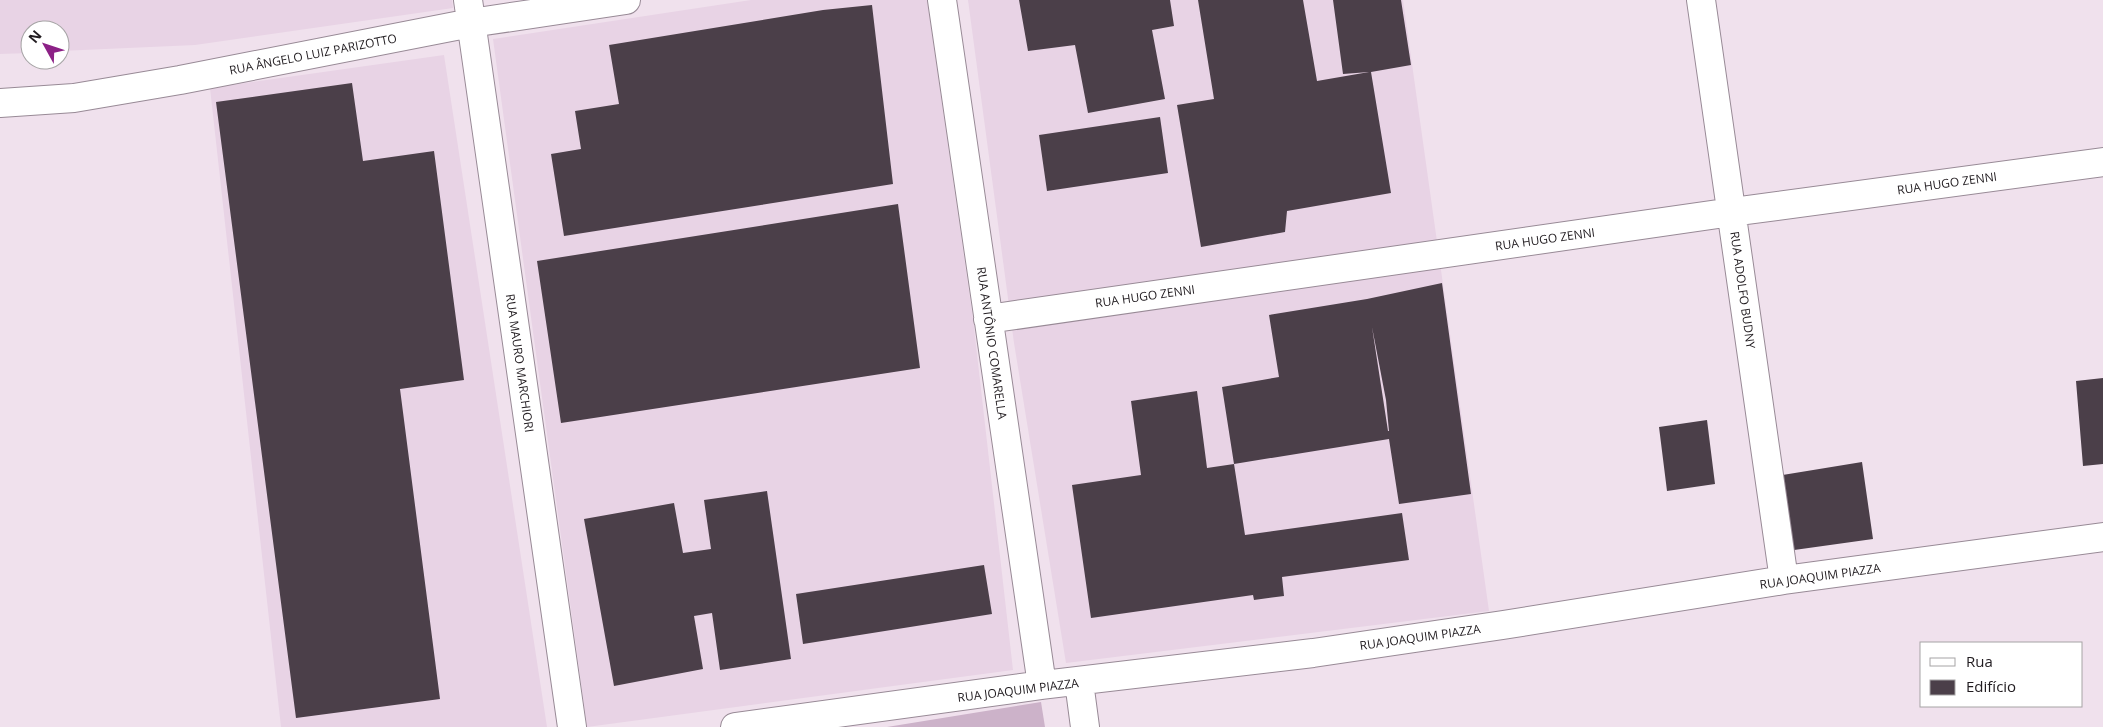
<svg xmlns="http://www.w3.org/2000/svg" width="2103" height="727" viewBox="0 0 2103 727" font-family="'Open Sans',sans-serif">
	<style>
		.built { fill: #e8d3e5 }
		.green { fill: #ccb2c9 }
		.building { fill: #4b3f49; fill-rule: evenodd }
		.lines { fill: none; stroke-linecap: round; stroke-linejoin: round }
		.minor-casing { stroke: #988a96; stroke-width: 30 }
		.minor { stroke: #fff; stroke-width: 28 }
		.labels { text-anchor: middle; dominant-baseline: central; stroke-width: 5; stroke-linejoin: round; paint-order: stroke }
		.street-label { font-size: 12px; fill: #201b1f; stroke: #fff }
	</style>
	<rect width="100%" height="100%" fill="#f0e1ed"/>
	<path class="built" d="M0,0H452L453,8L195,45L60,51V30H30V53L0,54Z
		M751,0H927L973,319L1013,670L587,727L493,39Z
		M968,0H1403L1489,611L1066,663L1014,343Z
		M444,55L547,727H281L210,88Z"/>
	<path class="green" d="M1041,702L1045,727H887Z"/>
	<path class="building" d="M1019,0H1170L1174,26L1152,30L1165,99L1088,113L1075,45L1028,51Z
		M1198,0H1303L1317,81L1369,72L1343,74L1333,0H1401L1411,65L1371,72L1391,193L1287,211L1285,232L1201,247L1177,105L1214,99Z
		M872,5L893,184L564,236L551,154L581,149L575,111L619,104L609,45L823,10Z
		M352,83L363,161L434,151L464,380L400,389L440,699L296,718L216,102Z
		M1160,117L1168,173L1047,191L1039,135Z
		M898,204L920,368L561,423L537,261Z
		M1442,283L1471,494L1399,504L1389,439L1234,464L1222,387L1279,377L1269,315L1367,299ZM1372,327L1386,400L1389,431H1388Z
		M2103,378V464L2083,466L2076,381Z
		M1197,391L1207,468L1234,464L1245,535L1402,513L1409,560L1282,577L1284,596L1254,600L1253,595L1091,618L1072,485L1141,475L1131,401Z
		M1707,420L1715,484L1667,491L1659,427Z
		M1862,462L1873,539L1787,551L1777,476Z
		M767,491L791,659L720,670L712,613L694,616L703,669L614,686L584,519L674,503L683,553L711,549L704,500Z
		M984,565L992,614L803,644L796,594Z"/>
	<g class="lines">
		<g class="minor-casing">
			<path id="minor" d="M468,0L572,727
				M942,0L1042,685
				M1701,0L1784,580
				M0,103L74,98L180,80L471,23L626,0
				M988,319L1732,212L2103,162
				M1079,682L1085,727
				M735,727L1042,685L1313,653L1503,625L1784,580L2103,537"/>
		</g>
		<use href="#minor" class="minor"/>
	</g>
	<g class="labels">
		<g class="street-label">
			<text transform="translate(313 54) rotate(-11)">RUA ÂNGELO LUIZ PARIZOTTO</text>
			<text transform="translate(1947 183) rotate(-8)">RUA HUGO ZENNI</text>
			<text transform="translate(1545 239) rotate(-8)">RUA HUGO ZENNI</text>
			<text transform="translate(1743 290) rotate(82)">RUA ADOLFO BUDNY</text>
			<text transform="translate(1145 296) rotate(-8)">RUA HUGO ZENNI</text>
			<text transform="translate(992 343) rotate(82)">RUA ANTÔNIO COMARELLA</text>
			<text transform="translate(520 363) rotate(82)">RUA MAURO MARCHIORI</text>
			<text transform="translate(1820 576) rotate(-8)">RUA JOAQUIM PIAZZA</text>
			<text transform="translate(1420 637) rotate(-8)">RUA JOAQUIM PIAZZA</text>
			<text transform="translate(1018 690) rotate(-7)">RUA JOAQUIM PIAZZA</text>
		</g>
	</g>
	<rect x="1920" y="642" width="162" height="65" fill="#ffffff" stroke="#a6a4a5"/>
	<rect x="1930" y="658" width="25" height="8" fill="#ffffff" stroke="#a6a4a5"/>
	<text x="1966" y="667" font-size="15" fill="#201b1f">Rua</text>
	<rect x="1930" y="680" width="25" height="15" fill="#4b3f49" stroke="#a6a4a5"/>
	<text x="1966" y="692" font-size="15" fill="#201b1f">Edifício</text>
	<g transform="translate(45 45) rotate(310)"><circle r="24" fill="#ffffff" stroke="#a6a4a5"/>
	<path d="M0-4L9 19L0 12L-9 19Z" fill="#8c2186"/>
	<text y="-8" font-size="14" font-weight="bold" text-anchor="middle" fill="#201b1f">N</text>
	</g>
</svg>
